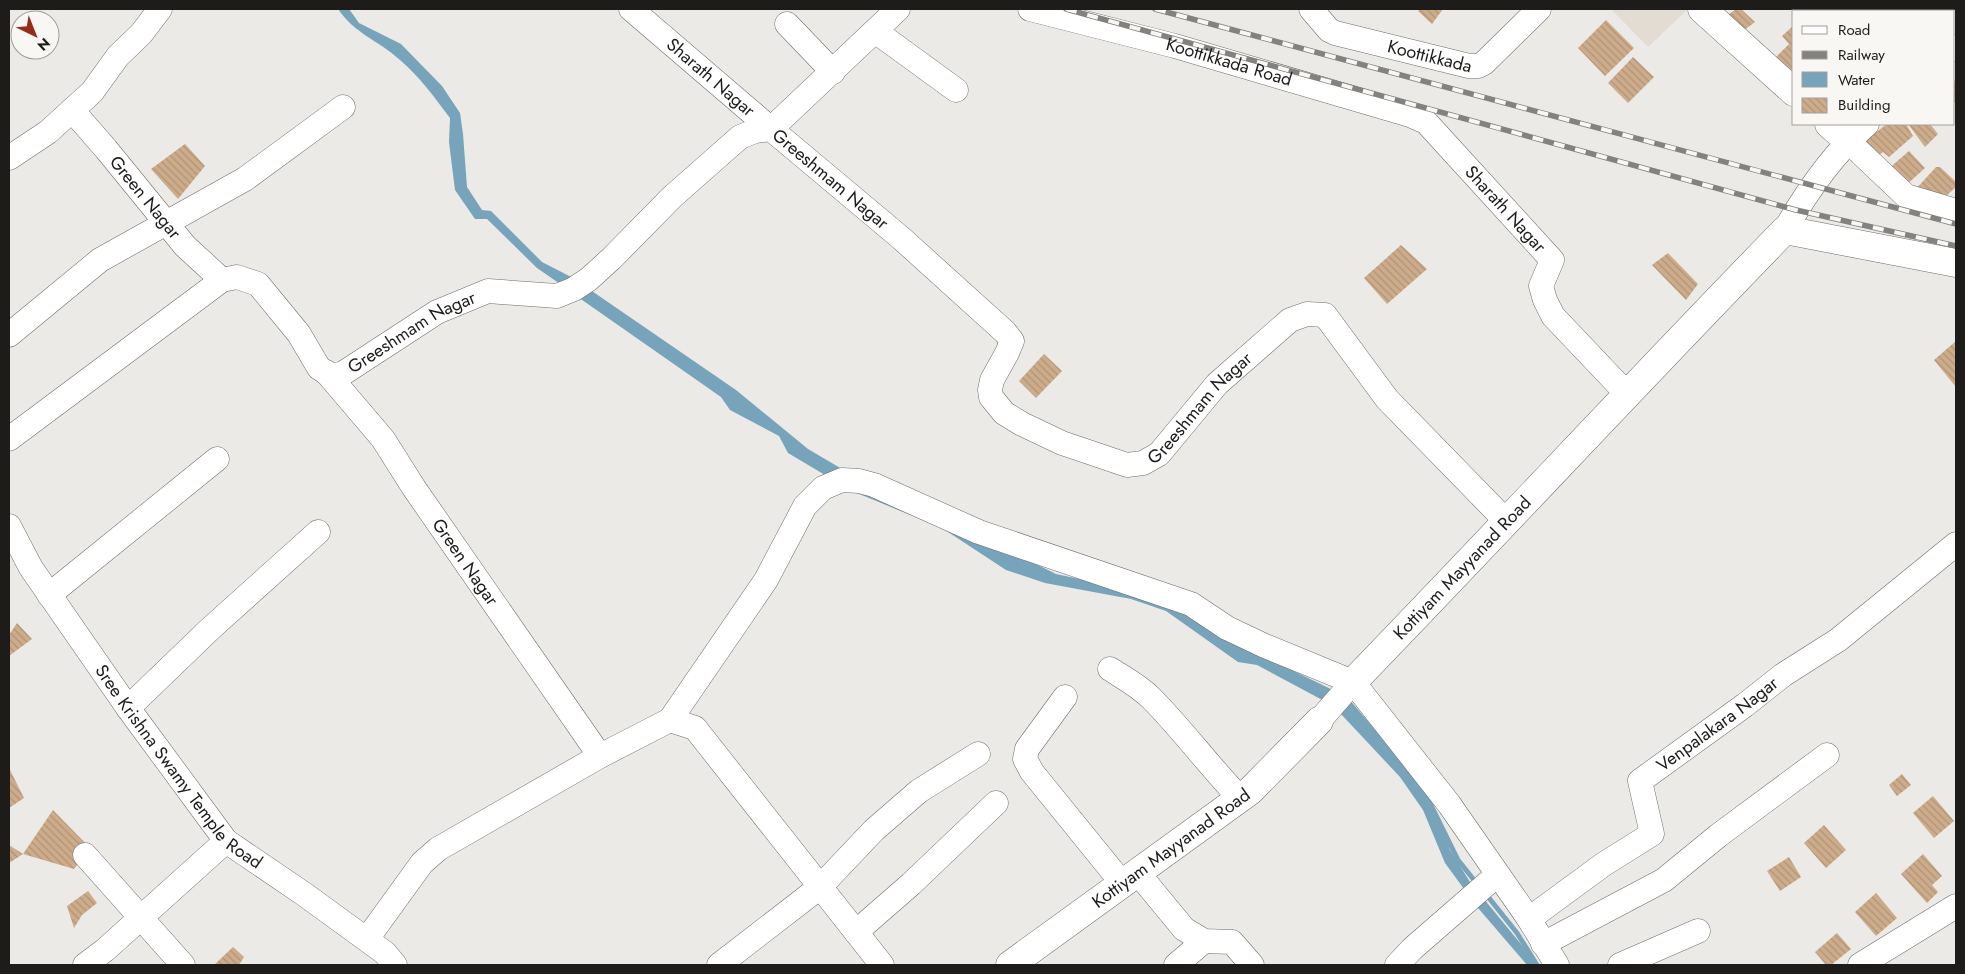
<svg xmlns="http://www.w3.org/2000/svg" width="1965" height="974" viewBox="0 0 1965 974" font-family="Jost,sans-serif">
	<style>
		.built { fill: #e2dcd2 }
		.water { fill: #77a4bb }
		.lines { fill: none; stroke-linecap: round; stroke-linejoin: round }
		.stream { stroke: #77a4bb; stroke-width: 5 }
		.building { fill: url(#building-back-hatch) }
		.minor-casing { stroke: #6e6d6a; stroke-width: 25 }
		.major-casing { stroke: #6e6d6a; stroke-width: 29 }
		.minor { stroke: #fff; stroke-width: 24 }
		.major { stroke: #fff; stroke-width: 28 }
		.rail-casing { stroke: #83827f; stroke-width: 5.5 }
		.rail { stroke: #f9f7f4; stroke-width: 4; stroke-dasharray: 11; stroke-linecap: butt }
		.labels { text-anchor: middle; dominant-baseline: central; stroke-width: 4.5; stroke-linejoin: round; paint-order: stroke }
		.street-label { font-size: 18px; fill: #1d1c1b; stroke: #f9f7f4 }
	</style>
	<defs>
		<pattern id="building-back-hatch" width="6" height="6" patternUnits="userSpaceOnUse" patternTransform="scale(1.25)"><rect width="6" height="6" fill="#cdac8b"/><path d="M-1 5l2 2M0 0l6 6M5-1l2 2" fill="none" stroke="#b09377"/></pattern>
	</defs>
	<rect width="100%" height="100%" fill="#ebeae6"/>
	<path class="built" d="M1611,9H1688L1648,47Z"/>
	<path class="water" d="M338,9H349L359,23L401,44L442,86L460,113L463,134L467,187L482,210L491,211L542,262L577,280L566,288L537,268L487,219H475L455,190L449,142L450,118C435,98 420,77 400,60C378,40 355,34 338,9Z
		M586,287L736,390L808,449L881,492L1008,550L1056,574L1154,595L1271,660L1337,692L1328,703L1257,665L1238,662L1166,611L1131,599L1045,583L1006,570L942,528L852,491L788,453L779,436L730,410L721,397L575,295Z
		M1349,699L1420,783L1445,832L1450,850L1470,882L1538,965H1527L1478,908L1445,863L1423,810L1400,777L1340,713Z"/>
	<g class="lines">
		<path class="stream" d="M1426,795L1458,860L1478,885
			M1485,893L1517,933L1537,965"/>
	</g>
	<path class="building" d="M1420,9H1443L1432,24L1418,11Z
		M1736,9H1741L1755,22L1743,31L1728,15Z
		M1606,20L1634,48L1605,76L1578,48Z
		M1794,25V89L1769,64L1789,44L1782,36Z
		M1633,57L1654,77L1628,103L1608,83Z
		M1956,79V104L1954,102V81Z
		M1887,124H1906L1913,136L1889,157L1883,152L1876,158L1862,143Z
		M1908,124H1930L1938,134L1925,147Z
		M185,144L205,166L178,199L151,169Z
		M1909,151L1925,168L1903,188L1887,170Z
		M1936,167H1940L1956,182V187L1946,196L1915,190Z
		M1401,245L1427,269L1387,304L1364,278Z
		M1668,253L1698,284L1686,300L1652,265Z
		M1956,341V387L1934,360Z
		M1044,354L1062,371L1036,398L1019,381Z
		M17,623L32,639L9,656V635Z
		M9,768L24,798L9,808Z
		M1902,774L1911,785L1897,796L1889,785Z
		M1933,796L1954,821L1934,838L1913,813Z
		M53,810L90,848L74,869L23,854Z
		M1824,825L1846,850L1826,868L1804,843Z
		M9,845L23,854L9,863Z
		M1923,854L1942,876L1932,885L1938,892L1927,903L1901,874Z
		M1789,857L1801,877L1780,891L1767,871Z
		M88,891L97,903L82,915L74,928L67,906Z
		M1876,893L1897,918L1876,936L1855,912Z
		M1837,933L1851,949L1831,965H1826L1815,952Z
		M233,947L244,957L239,965H214Z"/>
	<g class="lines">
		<g class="minor-casing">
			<g id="minor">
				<path id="s1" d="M631,9L771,129L898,9"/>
				<path id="s2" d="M1030,9L1175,46L1410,115L1426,122L1552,260L1541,286L1545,300L1553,316L1628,395"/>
				<path id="s3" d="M1311,9L1329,30L1335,33L1469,66H1478L1484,63L1539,9"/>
				<path d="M787,24L833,72"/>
				<path d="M875,31L956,90"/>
				<path d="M1954,49L1956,47"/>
				<path id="s4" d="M72,110L106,149L185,246L222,280"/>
				<path d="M1848,141L1906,196L1956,211"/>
				<path d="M9,158L48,132L92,92L118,56L141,34L160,9"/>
				<path d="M1785,230C1807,191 1834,153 1867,124"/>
				<path d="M9,335L100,260L245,179L343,107"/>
				<path id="s5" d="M326,372L383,439L414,488L600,756"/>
				<path id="s6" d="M9,439L222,280L237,277L258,284L299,334L319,368L330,375L342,374L437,312L488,291L557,296L574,289L589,279L612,258L672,197L740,137L755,131L771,129L901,238L1005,332L1012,341L1007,353L992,380L990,390L991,397L1004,413L1022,424L1062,443L1127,465L1143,463L1159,454L1217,384L1290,320L1307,314L1325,315L1387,399L1507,522"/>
				<path id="s7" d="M9,526L31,568L128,708L226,841L304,894L385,953L395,965"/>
				<path d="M49,595L217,459"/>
				<path d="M1110,669C1124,678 1139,686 1151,698C1182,729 1209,766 1240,798"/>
				<path d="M1065,697L1027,749L1025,759L1032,772L1122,883"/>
				<path d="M128,708L210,629L318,532"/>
				<path d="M670,720L695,728L882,965"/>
				<path d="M1319,721L1353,682"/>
				<path d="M85,855L183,965"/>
				<path d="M1137,872L1184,929L1204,941L1232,942L1252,965"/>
				<path id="s8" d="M1529,919L1604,864L1652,834L1640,781L1745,705L1783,675L1838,640L1956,544"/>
				<path d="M856,932L911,884L996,803"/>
				<path d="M367,939L422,863L438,849L600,756L670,720L766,580L805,506L823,488L842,480L859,481L874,485L979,532L1191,604L1227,628L1265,646L1353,682L1449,804L1529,919L1557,965"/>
				<path d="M1543,944L1664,880L1719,835L1827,755"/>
				<path d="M85,965L105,950L226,841"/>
				<path d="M719,965L820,887L874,830L919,791L978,754"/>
				<path d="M1176,965L1204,941"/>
				<path d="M1397,965L1412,949L1497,875"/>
				<path d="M1620,965L1698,931"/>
				<path d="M1860,965L1956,906"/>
			</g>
		</g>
		<g class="major-casing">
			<g id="major">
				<path d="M1702,9L1794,92"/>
				<path d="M1829,124L1848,141"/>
				<path id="s9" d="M1353,682C1498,532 1640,379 1785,230L1956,263"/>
				<path id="s10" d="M1010,965L1250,791L1319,721"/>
			</g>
		</g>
		<use href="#minor" class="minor"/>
		<use href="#major" class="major"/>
		<g class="rail-casing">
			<path id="rail" d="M1066,9L1796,210L1956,246
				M1155,9L1956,224"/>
		</g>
		<use href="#rail" class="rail"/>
	</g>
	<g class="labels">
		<g class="street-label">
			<text stroke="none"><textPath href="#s3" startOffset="132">Koottikkada</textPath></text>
			<text stroke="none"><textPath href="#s2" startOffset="206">Koottikkada Road</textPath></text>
			<text stroke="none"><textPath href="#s1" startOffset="105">Sharath Nagar</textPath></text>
			<text stroke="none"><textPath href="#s6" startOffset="1024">Greeshmam Nagar</textPath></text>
			<text stroke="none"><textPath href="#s4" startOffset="114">Green Nagar</textPath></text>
			<text stroke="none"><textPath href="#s2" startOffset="530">Sharath Nagar</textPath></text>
			<text stroke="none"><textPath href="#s6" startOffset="514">Greeshmam Nagar</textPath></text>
			<text stroke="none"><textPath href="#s6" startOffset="1579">Greeshmam Nagar</textPath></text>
			<text stroke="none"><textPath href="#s5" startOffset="236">Green Nagar</textPath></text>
			<text stroke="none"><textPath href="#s9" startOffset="158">Kottiyam Mayyanad Road</textPath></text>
			<text stroke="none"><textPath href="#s8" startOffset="300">Venpalakara Nagar</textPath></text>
			<text stroke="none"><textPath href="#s7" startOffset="296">Sree Krishna Swamy Temple Road</textPath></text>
			<text stroke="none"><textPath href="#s10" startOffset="199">Kottiyam Mayyanad Road</textPath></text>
		</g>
	</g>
	<rect width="1965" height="974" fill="none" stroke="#1d1c1b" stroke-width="20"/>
	<rect x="1792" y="10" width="162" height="115" fill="#f9f7f4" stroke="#a19f9d"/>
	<rect x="1802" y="26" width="25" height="8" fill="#ffffff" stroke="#a19f9d"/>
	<text x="1838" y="35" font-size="15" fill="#1d1c1b">Road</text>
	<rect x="1802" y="51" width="25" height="8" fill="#83827f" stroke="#a19f9d"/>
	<text x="1838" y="60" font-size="15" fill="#1d1c1b">Railway</text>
	<rect x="1802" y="72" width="25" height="15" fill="#77a4bb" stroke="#a19f9d"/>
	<text x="1838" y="85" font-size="15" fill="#1d1c1b">Water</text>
	<rect x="1802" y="98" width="25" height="15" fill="url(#building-back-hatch)" stroke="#a19f9d"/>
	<text x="1838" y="110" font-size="15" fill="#1d1c1b">Building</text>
	<g transform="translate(35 35) rotate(137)"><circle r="24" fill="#f9f7f4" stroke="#a19f9d"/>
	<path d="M0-4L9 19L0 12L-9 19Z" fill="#962d1b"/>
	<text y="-8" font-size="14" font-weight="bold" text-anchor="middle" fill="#1d1c1b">N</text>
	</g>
</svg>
